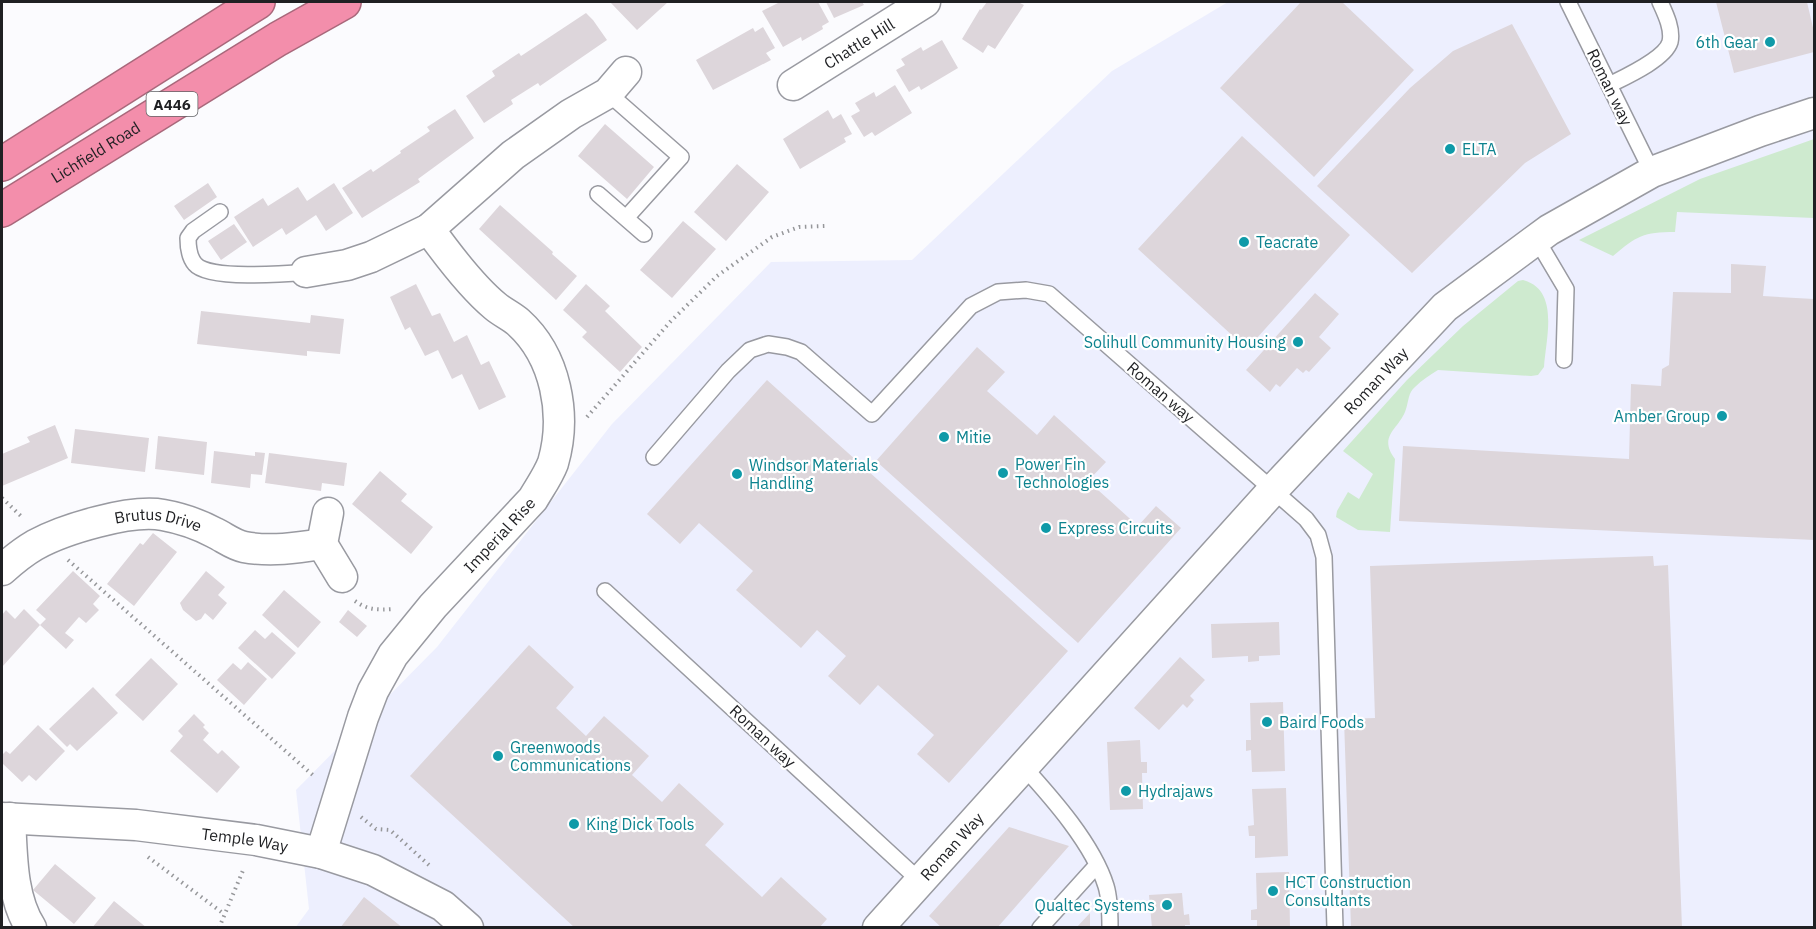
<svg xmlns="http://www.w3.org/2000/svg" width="1816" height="929" viewBox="0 0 1816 929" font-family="'IBM Plex Sans',sans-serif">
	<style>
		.built { fill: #edeffe }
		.green { fill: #ceeacf }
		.building { fill: #ddd6db }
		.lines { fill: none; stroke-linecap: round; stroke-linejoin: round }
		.lane-casing { stroke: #999aa1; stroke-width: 18 }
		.street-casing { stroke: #999aa1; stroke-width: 33 }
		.highway-casing { stroke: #a9687b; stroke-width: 36 }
		.path { stroke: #96979a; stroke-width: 4; stroke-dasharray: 1.5 4.5; stroke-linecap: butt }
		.lane { stroke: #fff; stroke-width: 15 }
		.street { stroke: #fff; stroke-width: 30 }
		.highway { stroke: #f38eab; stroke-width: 33 }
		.culture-dot { fill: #0f9aa8; stroke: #fff; stroke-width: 2 }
		.labels { text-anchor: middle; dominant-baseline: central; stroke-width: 4.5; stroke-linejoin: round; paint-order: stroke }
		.shield { fill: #fff; stroke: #626365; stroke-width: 1.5 }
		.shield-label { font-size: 15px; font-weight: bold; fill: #1f2023 }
		.culture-label { font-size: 16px; fill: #0d838f; stroke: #fff; text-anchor: start }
		.street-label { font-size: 16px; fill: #1f2023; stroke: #fff }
	</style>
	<rect width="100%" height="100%" fill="#fbfbfe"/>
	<path class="built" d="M1228,2H1814V927L295,928L309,909L296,790L437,647L612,424L771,262L912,260L1112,71Z"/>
	<path class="green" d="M1814,139V218L1677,212L1675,232C1643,232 1637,236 1613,256L1579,240L1700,179Z
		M1523,280C1560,290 1546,338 1544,367L1538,375L1531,376L1438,370C1430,375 1422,380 1415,387C1408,393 1409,400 1406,409C1400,429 1377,435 1395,459L1390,532L1358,530L1336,517L1337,511L1348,492L1359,499L1373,474L1343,451L1407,380L1463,326L1518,281Z"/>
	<path class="building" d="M610,2H668L637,30Z
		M780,2H818L829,22L822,26L823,29L802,41L801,37L783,47L762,11Z
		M826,2H862L864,5L834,18Z
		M987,2H1018L1024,5L995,49L988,45L983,53L962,39L980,9L981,10Z
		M1301,2H1342L1414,70L1314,177L1220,88Z
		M1716,2H1807L1814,32V52L1734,73Z
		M586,13L593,20L607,40L540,86L538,83L511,100L513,104L484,123L466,96L495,76L492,71L519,53L521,56Z
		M1512,24L1571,134L1525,163L1412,273L1317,186L1410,88L1453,51Z
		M763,27L775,48L766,53L771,60L713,90L696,60L753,28L755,32Z
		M942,40L958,68L921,90L919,86L909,92L896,70L905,65L901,59L921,47L923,51Z
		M895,85L912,113L875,136L872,132L864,137L851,116L860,111L855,103L874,92L876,97Z
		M455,109L474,138L418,179L420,182L362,218L342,188L371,169L373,172L401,153L400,151L430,131L427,127Z
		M828,110L833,119L841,114L852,134L844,138L846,142L800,169L783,139Z
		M605,124L654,167L627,199L578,156Z
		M1242,136L1350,235L1247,349L1138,249Z
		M737,164L769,192L726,241L694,212Z
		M208,183L217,197L184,220L174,206Z
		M334,183L353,213L326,231L316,215L286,235L282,228L253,247L234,217L263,198L268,206L298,187L307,201Z
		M500,205L553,252L552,254L577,276L556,300L479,229Z
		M683,221L716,249L672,298L640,270Z
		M234,224L247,242L221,260L208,241Z
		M1731,264L1766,266L1763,296L1814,299V540L1399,521L1403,446L1629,459L1631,384L1661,386L1662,369L1669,365L1673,292L1731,293Z
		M416,284L432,316L440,313L454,342L467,335L481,365L489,361L506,397L479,410L462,374L452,379L438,350L425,356L410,327L405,330L390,297Z
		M586,284L610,306L605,311L642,347L620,372L582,337L587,332L563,310Z
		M1315,293L1339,314L1319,337L1331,348L1309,372L1306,370L1303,373L1297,368L1280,387L1276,384L1270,392L1246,370Z
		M201,311L310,323L311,315L344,319L340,354L307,351V356L197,344Z
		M977,347L1005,372L987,391L1037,435L1054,415L1106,462L1088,481L1138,526L1156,506L1181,528L1078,643L876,461Z
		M767,380L1068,651L949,783L917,754L934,735L878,685L860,705L828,676L846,656L817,630L801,648L736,590L753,571L699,523L680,544L647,514Z
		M55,425L68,458L2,486V454L30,442L27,437Z
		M75,429L149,438L145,472L71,463Z
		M158,436L207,442L204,475L155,469Z
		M214,451L255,456V452L265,453L262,475L251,474L250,488L211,483Z
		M269,453L347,463L344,486L322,483L321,491L265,483Z
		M380,471L407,494L401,501L433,527L411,554L352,504Z
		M153,533L177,552L134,606L107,584L140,543L143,545Z
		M1653,556L1654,566L1668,565L1682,928H1351L1344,719L1375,718L1370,566Z
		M73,571L100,596L93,604L99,610L86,623L79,617L65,633L74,640L66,649L40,625L46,619L36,610Z
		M206,571L225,587L218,595L227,603L213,620L205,613L201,619L196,621L183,610L180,603Z
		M284,590L321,622L298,648L262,615Z
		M24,609L40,625L2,667V615L6,610L15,619Z
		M348,610L367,626L357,637L339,622Z
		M1279,622L1280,655L1259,656V661L1248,662V656L1212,658L1211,624Z
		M255,630L265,639L272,632L296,653L272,679L238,648Z
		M529,645L574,687L556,708L586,736L604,716L649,756L632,775L662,802L679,783L724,824L705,845L762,897L781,877L827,919L819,928H575L410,776Z
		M1180,657L1205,680L1190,696L1194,700L1187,708L1183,704L1159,730L1134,708Z
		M151,658L178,684L143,721L115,695Z
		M248,662L267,679L244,705L217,680L233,663L241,670Z
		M93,687L118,713L77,751L70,744L67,747L49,729Z
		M1283,702L1285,771L1252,772L1251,750L1246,751V740H1251L1250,703Z
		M194,714L205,725L203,727L209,733L203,740L218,754L222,750L240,767L217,793L170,751L183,736L178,731Z
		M38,725L65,751L36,781L29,775L22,782L2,763V755L6,751L10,754Z
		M1140,740L1141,762H1147V773H1142L1143,809L1110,810L1107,742Z
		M1286,788L1288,856L1255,858V836H1249L1248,826L1254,825L1252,789Z
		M1009,827L1069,846L997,928H942L929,916Z
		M55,864L96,898L74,924L33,890Z
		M1289,872L1290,928H1257V920H1251V910L1257,909L1256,873Z
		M1182,893L1184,915L1189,914L1190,925H1185V928H1152L1149,895Z
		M364,897L403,928H340Z
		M114,901L147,928H92Z
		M1090,913V928H1076Z"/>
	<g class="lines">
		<g class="lane-casing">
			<path id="lane" d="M1568,2L1652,172
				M1609,85C1625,77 1665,59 1670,42C1673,29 1665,13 1660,2
				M608,93L681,157L626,218
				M598,194L644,234
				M220,212L193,231L188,238C188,247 189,257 195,264C208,280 285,274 306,272
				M1537,240L1566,289L1564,360
				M654,457L728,371L750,350L768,344L787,347L801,352L872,414L971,306L998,292L1026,290L1049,294L1306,519L1318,535L1324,557L1335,928
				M605,591L920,881
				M1023,766C1052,798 1093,844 1106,886C1110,899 1110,914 1110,928
				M1040,928L1097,865"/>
		</g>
		<g class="street-casing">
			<g id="street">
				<path id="s1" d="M793,85L925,2"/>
				<path d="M306,272L347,265L371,257L429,229L513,155L571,114L608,93L626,72"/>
				<path d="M328,513L322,544L342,577"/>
				<path id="s2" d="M2,570C12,561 23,552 35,545C64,529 131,509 163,515C180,518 200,525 215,533C225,538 234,545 244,547C270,552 297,548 322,544"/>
				<path id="s3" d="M2,818L136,825L256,840L321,853L373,870L443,906L468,928"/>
				<path d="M10,818C12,854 11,897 31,928"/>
				<path id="s4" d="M321,853L363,717L373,691L393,655L433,606L533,499C540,487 548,476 553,463C567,415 556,356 518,322C511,316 502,312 495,306C472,287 447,254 429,229"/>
				<path id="s5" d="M878,928L1272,491L1445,307L1549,230L1652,172L1760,131L1814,113"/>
			</g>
		</g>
		<g class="highway-casing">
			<g id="highway">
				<path d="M2,164L258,2"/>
				<path id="s6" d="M2,210L278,39L344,2"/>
			</g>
		</g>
		<path class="path" d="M587,417L670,322L717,276L772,237L799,227L825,226
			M2,498L23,518
			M68,560L315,777
			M355,601C368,610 377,610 393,609
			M361,817L376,829L390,830L429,865
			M148,857L224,914
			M219,928L244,868"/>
		<use href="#lane" class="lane"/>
		<use href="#street" class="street"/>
		<use href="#highway" class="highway"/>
	</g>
	<g class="culture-dot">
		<circle cx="1770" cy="42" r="6"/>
		<circle cx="1450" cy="149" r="6"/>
		<circle cx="1244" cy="242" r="6"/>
		<circle cx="1298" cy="342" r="6"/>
		<circle cx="1722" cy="416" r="6"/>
		<circle cx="944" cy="437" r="6"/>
		<circle cx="1003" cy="473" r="6"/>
		<circle cx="737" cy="474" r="6"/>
		<circle cx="1046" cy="528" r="6"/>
		<circle cx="1267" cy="722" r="6"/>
		<circle cx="498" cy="756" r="6"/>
		<circle cx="1126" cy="791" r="6"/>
		<circle cx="574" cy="824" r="6"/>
		<circle cx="1273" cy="891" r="6"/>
		<circle cx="1167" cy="905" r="6"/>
	</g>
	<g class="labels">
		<rect class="shield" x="146.5" y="92" width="51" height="24" rx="4.5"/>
		<g class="shield-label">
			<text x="172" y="104">A446</text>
		</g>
		<g class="culture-label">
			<text x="1758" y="42" text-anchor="end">6th Gear</text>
			<text x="1462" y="149">ELTA</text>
			<text x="1256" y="242">Teacrate</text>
			<text x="1286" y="342" text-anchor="end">Solihull Community Housing</text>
			<text x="1710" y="416" text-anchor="end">Amber Group</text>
			<text x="956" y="437">Mitie</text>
			<text x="1015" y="464">Power Fin<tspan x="1015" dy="18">Technologies</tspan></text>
			<text x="749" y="465">Windsor Materials<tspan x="749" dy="18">Handling</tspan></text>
			<text x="1058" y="528">Express Circuits</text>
			<text x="1279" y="722">Baird Foods</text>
			<text x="510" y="747">Greenwoods<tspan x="510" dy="18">Communications</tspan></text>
			<text x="1138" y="791">Hydrajaws</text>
			<text x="586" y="824">King Dick Tools</text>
			<text x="1285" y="882">HCT Construction<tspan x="1285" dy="18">Consultants</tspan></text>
			<text x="1155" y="905" text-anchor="end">Qualtec Systems</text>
		</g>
		<g class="street-label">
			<text stroke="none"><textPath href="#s1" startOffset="78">Chattle Hill</textPath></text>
			<text transform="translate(1610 87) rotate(64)">Roman way</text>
			<text stroke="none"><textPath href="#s6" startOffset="110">Lichfield Road</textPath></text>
			<text stroke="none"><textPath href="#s5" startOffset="740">Roman Way</textPath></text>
			<text transform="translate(1161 392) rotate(41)">Roman way</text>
			<text stroke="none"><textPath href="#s2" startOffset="170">Brutus Drive</textPath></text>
			<text stroke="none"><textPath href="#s4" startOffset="372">Imperial Rise</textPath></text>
			<text transform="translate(763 736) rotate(43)">Roman way</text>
			<text stroke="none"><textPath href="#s3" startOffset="244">Temple Way</textPath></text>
			<text stroke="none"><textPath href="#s5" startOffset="110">Roman Way</textPath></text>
		</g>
	</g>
	<rect width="1816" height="929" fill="none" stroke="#1f2023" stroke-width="6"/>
</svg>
